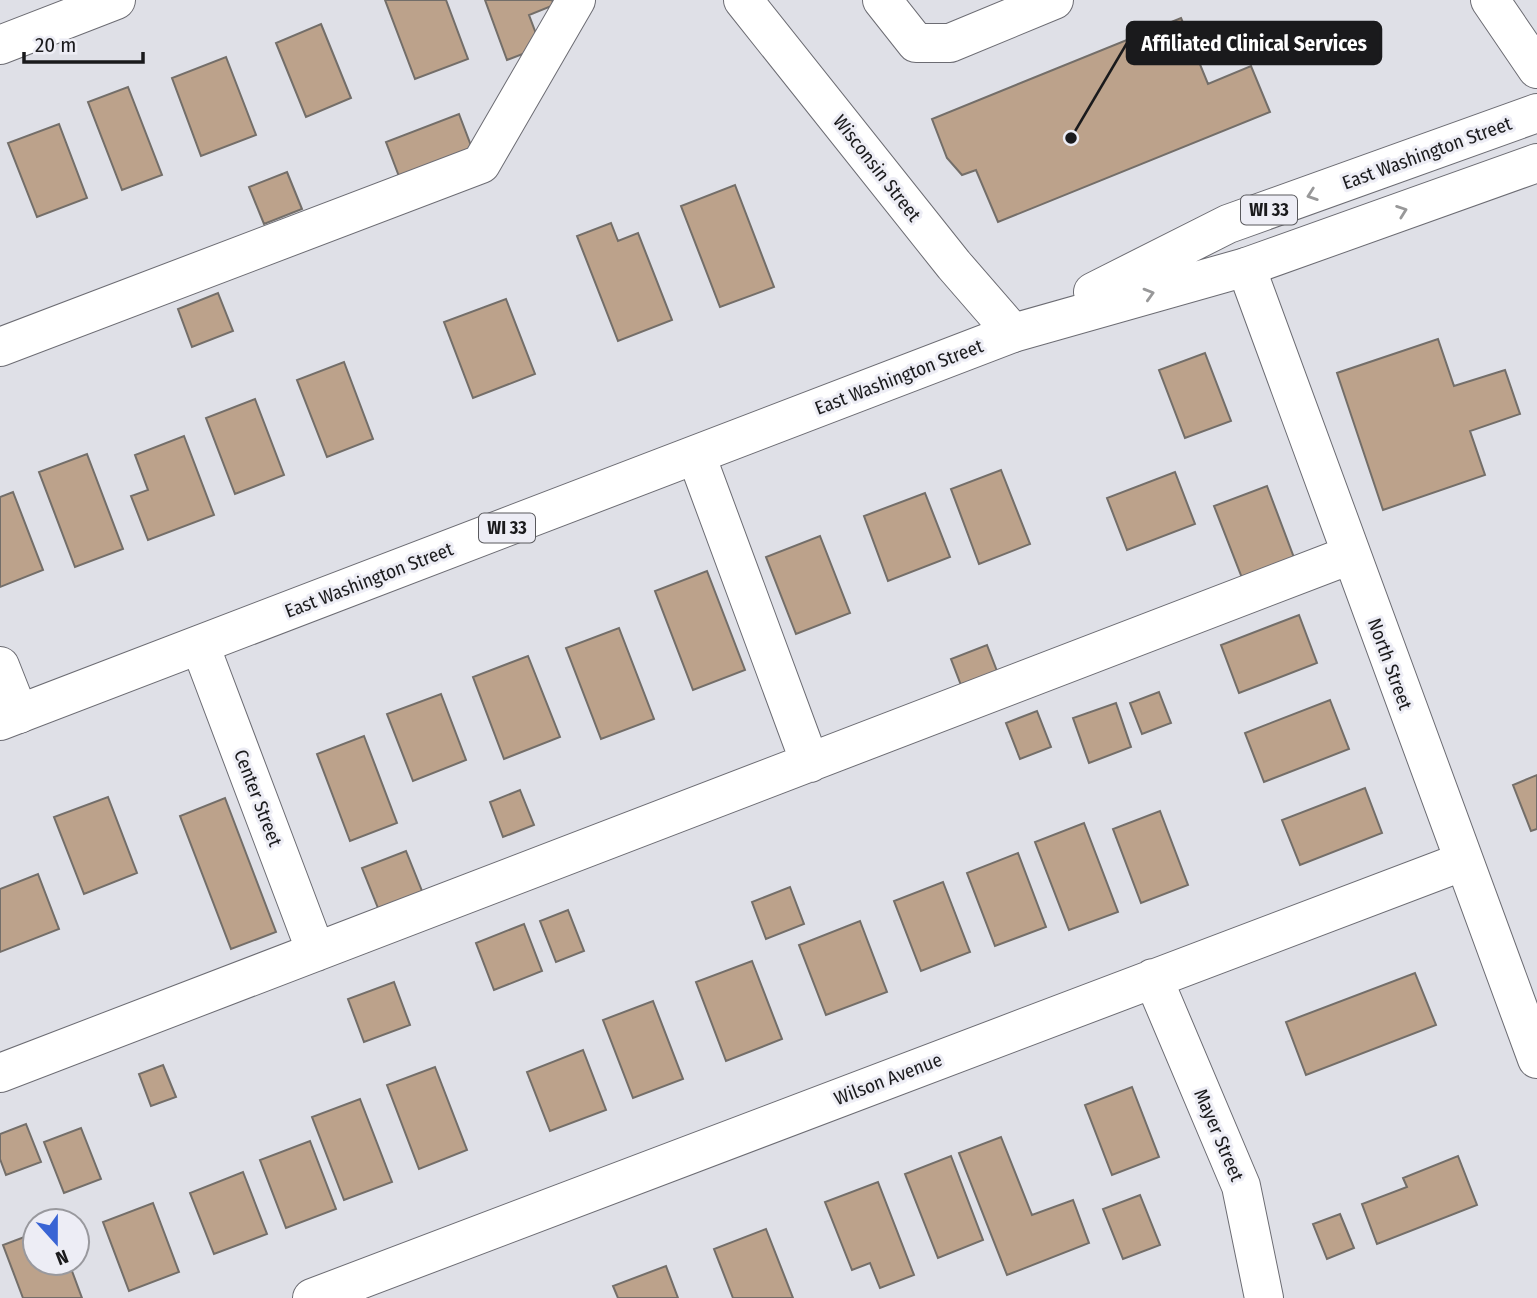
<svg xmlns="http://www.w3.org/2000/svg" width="1537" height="1298" viewBox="0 0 1537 1298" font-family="'Fira Sans Condensed',sans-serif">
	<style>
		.building { fill: #bca28b; stroke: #736e69; stroke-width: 2 }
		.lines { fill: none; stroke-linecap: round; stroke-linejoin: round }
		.minor-casing { stroke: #6c6c73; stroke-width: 40 }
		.major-casing { stroke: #6c6c73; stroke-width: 40 }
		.minor { stroke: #fff; stroke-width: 38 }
		.major { stroke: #fff; stroke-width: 38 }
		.oneway { stroke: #989899 }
		.labels { text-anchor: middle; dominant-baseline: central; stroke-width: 6; stroke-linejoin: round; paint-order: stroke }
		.shield { fill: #ededf5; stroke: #59595d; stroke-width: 2 }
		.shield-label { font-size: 18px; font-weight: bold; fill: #1a1a1c }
		.street-label { font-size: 19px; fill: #1a1a1c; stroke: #ededf5 }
		.leader { fill: none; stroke: #1a1a1c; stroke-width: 2.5 }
		.callout-dot { fill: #1a1a1c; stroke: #ededf5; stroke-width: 2.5 }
		.callout { fill: #1a1a1c; stroke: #1a1a1c; stroke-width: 2.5 }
		.callout-label { font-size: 21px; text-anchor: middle; font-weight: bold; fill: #fff }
	</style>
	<rect width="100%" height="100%" fill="#dfe0e7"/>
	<path class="building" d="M385,0H446L468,59L415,79Z
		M485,0H552L554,5L529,15L541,47L507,60Z
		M1181,18L1208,84L1251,66L1270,112L998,222L976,170L962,175L947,158L932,119Z
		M321,24L351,98L306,117L276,43Z
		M226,57L256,135L201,156L172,78Z
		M128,87L162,175L122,190L88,102Z
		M459,114L473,151L400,179L386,142Z
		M59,124L87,198L37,217L8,143Z
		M287,172L302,209L264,224L249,187Z
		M735,185L774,287L720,307L681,206Z
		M611,223L618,241L638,233L672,320L618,341L577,236Z
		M218,293L233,331L192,347L178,309Z
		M506,299L535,374L473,398L444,322Z
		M1438,339L1454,386L1505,370L1520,414L1470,431L1485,475L1383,510L1337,373Z
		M1205,353L1231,421L1185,438L1159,370Z
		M344,362L373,439L327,457L297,380Z
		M255,399L284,475L235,494L206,418Z
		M184,436L214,515L148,540L131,496L148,490L135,455Z
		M87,454L123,549L75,567L39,472Z
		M1001,470L1030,544L979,564L951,489Z
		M1175,472L1195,524L1127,550L1107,498Z
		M1267,486L1296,563L1244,583L1214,506Z
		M13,492L43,570L0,587V497Z
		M925,493L950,557L888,581L864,516Z
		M820,536L850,613L796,634L766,557Z
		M707,571L745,670L693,690L655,591Z
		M1299,615L1317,663L1239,693L1221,645Z
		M619,628L654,719L601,739L566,648Z
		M987,645L1000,679L964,693L951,659Z
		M528,656L560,737L504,759L473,677Z
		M1159,692L1171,723L1142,734L1130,703Z
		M441,694L466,760L413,781L387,714Z
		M1330,700L1349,749L1264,782L1245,733Z
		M1116,703L1131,747L1089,763L1073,718Z
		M1037,711L1051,747L1020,759L1006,723Z
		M364,736L397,823L350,841L317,754Z
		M1537,775V829L1531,831L1513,785Z
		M1365,788L1382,833L1300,865L1282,820Z
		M520,790L534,825L503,837L490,802Z
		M108,797L137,873L84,894L54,817Z
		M225,798L276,932L231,949L180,816Z
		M1160,811L1188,885L1141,903L1113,829Z
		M1084,823L1118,912L1069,930L1035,842Z
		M406,851L424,896L380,913L362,868Z
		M1018,853L1046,927L995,946L967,873Z
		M38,874L59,929L0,952V889Z
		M943,882L970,952L921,971L894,901Z
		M790,887L804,924L766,939L752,902Z
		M568,910L584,951L556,962L540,921Z
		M860,921L887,992L826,1015L799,945Z
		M524,924L542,971L494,990L476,943Z
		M752,961L782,1039L726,1061L696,982Z
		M1415,973L1436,1025L1306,1075L1286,1022Z
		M394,982L410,1025L364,1042L348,999Z
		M653,1001L683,1079L633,1098L603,1020Z
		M583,1050L606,1110L550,1131L527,1072Z
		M163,1065L176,1097L151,1106L139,1074Z
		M435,1067L467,1150L419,1169L387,1085Z
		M1132,1087L1159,1157L1112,1175L1085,1105Z
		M360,1099L392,1182L344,1200L312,1117Z
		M26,1124L41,1162L6,1175L0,1159V1134Z
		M81,1128L101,1179L64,1193L44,1142Z
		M1001,1137L1032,1215L1073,1200L1089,1243L1007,1275L959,1153Z
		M310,1141L336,1209L286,1228L260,1160Z
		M951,1156L983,1240L938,1258L905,1174Z
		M1458,1156L1477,1205L1377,1244L1362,1204L1407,1187L1403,1178Z
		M243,1172L267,1234L214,1254L190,1193Z
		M878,1182L914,1275L880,1288L870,1263L852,1270L825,1202Z
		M1140,1195L1160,1245L1123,1259L1103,1209Z
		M153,1203L179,1272L129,1291L103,1222Z
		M1340,1214L1354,1248L1327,1259L1313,1224Z
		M766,1229L793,1298H733L714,1249Z
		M35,1233V1263H69L82,1298H23L3,1245Z
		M666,1266L678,1298H618L613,1286Z"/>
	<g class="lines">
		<g class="minor-casing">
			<path id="minor" d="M743,0L954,265L1013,333
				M882,0L916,43H950L1054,0
				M1490,0L1537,69
				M0,45L116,0
				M1246,267L1537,1059
				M0,347L481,164L576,0
				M696,455L810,763
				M200,645L316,952
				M0,666L19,714
				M1153,978L1241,1186L1264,1298
				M0,1073L1350,555
				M312,1298L1464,861"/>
		</g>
		<g class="major-casing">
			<path id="major" d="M1093,292L1228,224L1537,113
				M0,721L1013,333L1246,267L1537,163"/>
		</g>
		<use href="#minor" class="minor"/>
		<use href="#major" class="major"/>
	</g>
	<defs><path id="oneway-chevron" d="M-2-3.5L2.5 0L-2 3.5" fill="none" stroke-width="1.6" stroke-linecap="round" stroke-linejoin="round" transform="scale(1.75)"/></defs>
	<g class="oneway">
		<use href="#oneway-chevron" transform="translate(1312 195) rotate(161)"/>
		<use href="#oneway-chevron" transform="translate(1402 211) rotate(-20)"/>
		<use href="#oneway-chevron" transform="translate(1149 294) rotate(-16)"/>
	</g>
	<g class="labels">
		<g class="shield">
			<rect x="1241" y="195.5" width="56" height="29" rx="5"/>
			<rect x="479" y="513.5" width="56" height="29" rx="5"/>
		</g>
		<g class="shield-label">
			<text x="1269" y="210">WI 33</text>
			<text x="507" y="528">WI 33</text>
		</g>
		<g class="street-label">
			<text transform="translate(1427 153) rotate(-20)">East Washington Street</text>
			<text transform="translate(877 168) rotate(52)">Wisconsin Street</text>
			<text transform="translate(899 377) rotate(-21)">East Washington Street</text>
			<text transform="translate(369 580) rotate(-21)">East Washington Street</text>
			<text transform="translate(1390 664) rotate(70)">North Street</text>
			<text transform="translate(258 798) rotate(69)">Center Street</text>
			<text transform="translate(888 1079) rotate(-21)">Wilson Avenue</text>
			<text transform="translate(1219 1135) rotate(67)">Mayer Street</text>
		</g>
	</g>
	<path class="leader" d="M1071 138L1127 43"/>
	<circle class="callout-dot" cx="1071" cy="138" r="7"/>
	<rect class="callout" x="1127" y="22" width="254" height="42" rx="7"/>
	<g class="callout-label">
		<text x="1254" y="51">Affiliated Clinical Services</text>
	</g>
	<g transform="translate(56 1242) rotate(159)"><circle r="33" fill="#ededf5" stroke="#99999e" stroke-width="2"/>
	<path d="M0-5L12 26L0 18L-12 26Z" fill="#3964d4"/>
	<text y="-10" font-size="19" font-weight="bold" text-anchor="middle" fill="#1a1a1c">N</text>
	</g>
	<path d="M24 52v10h119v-10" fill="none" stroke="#1a1a1c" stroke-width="3.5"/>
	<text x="35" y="52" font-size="21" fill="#1a1a1c" stroke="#ededf5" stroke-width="5" paint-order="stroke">20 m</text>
</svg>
